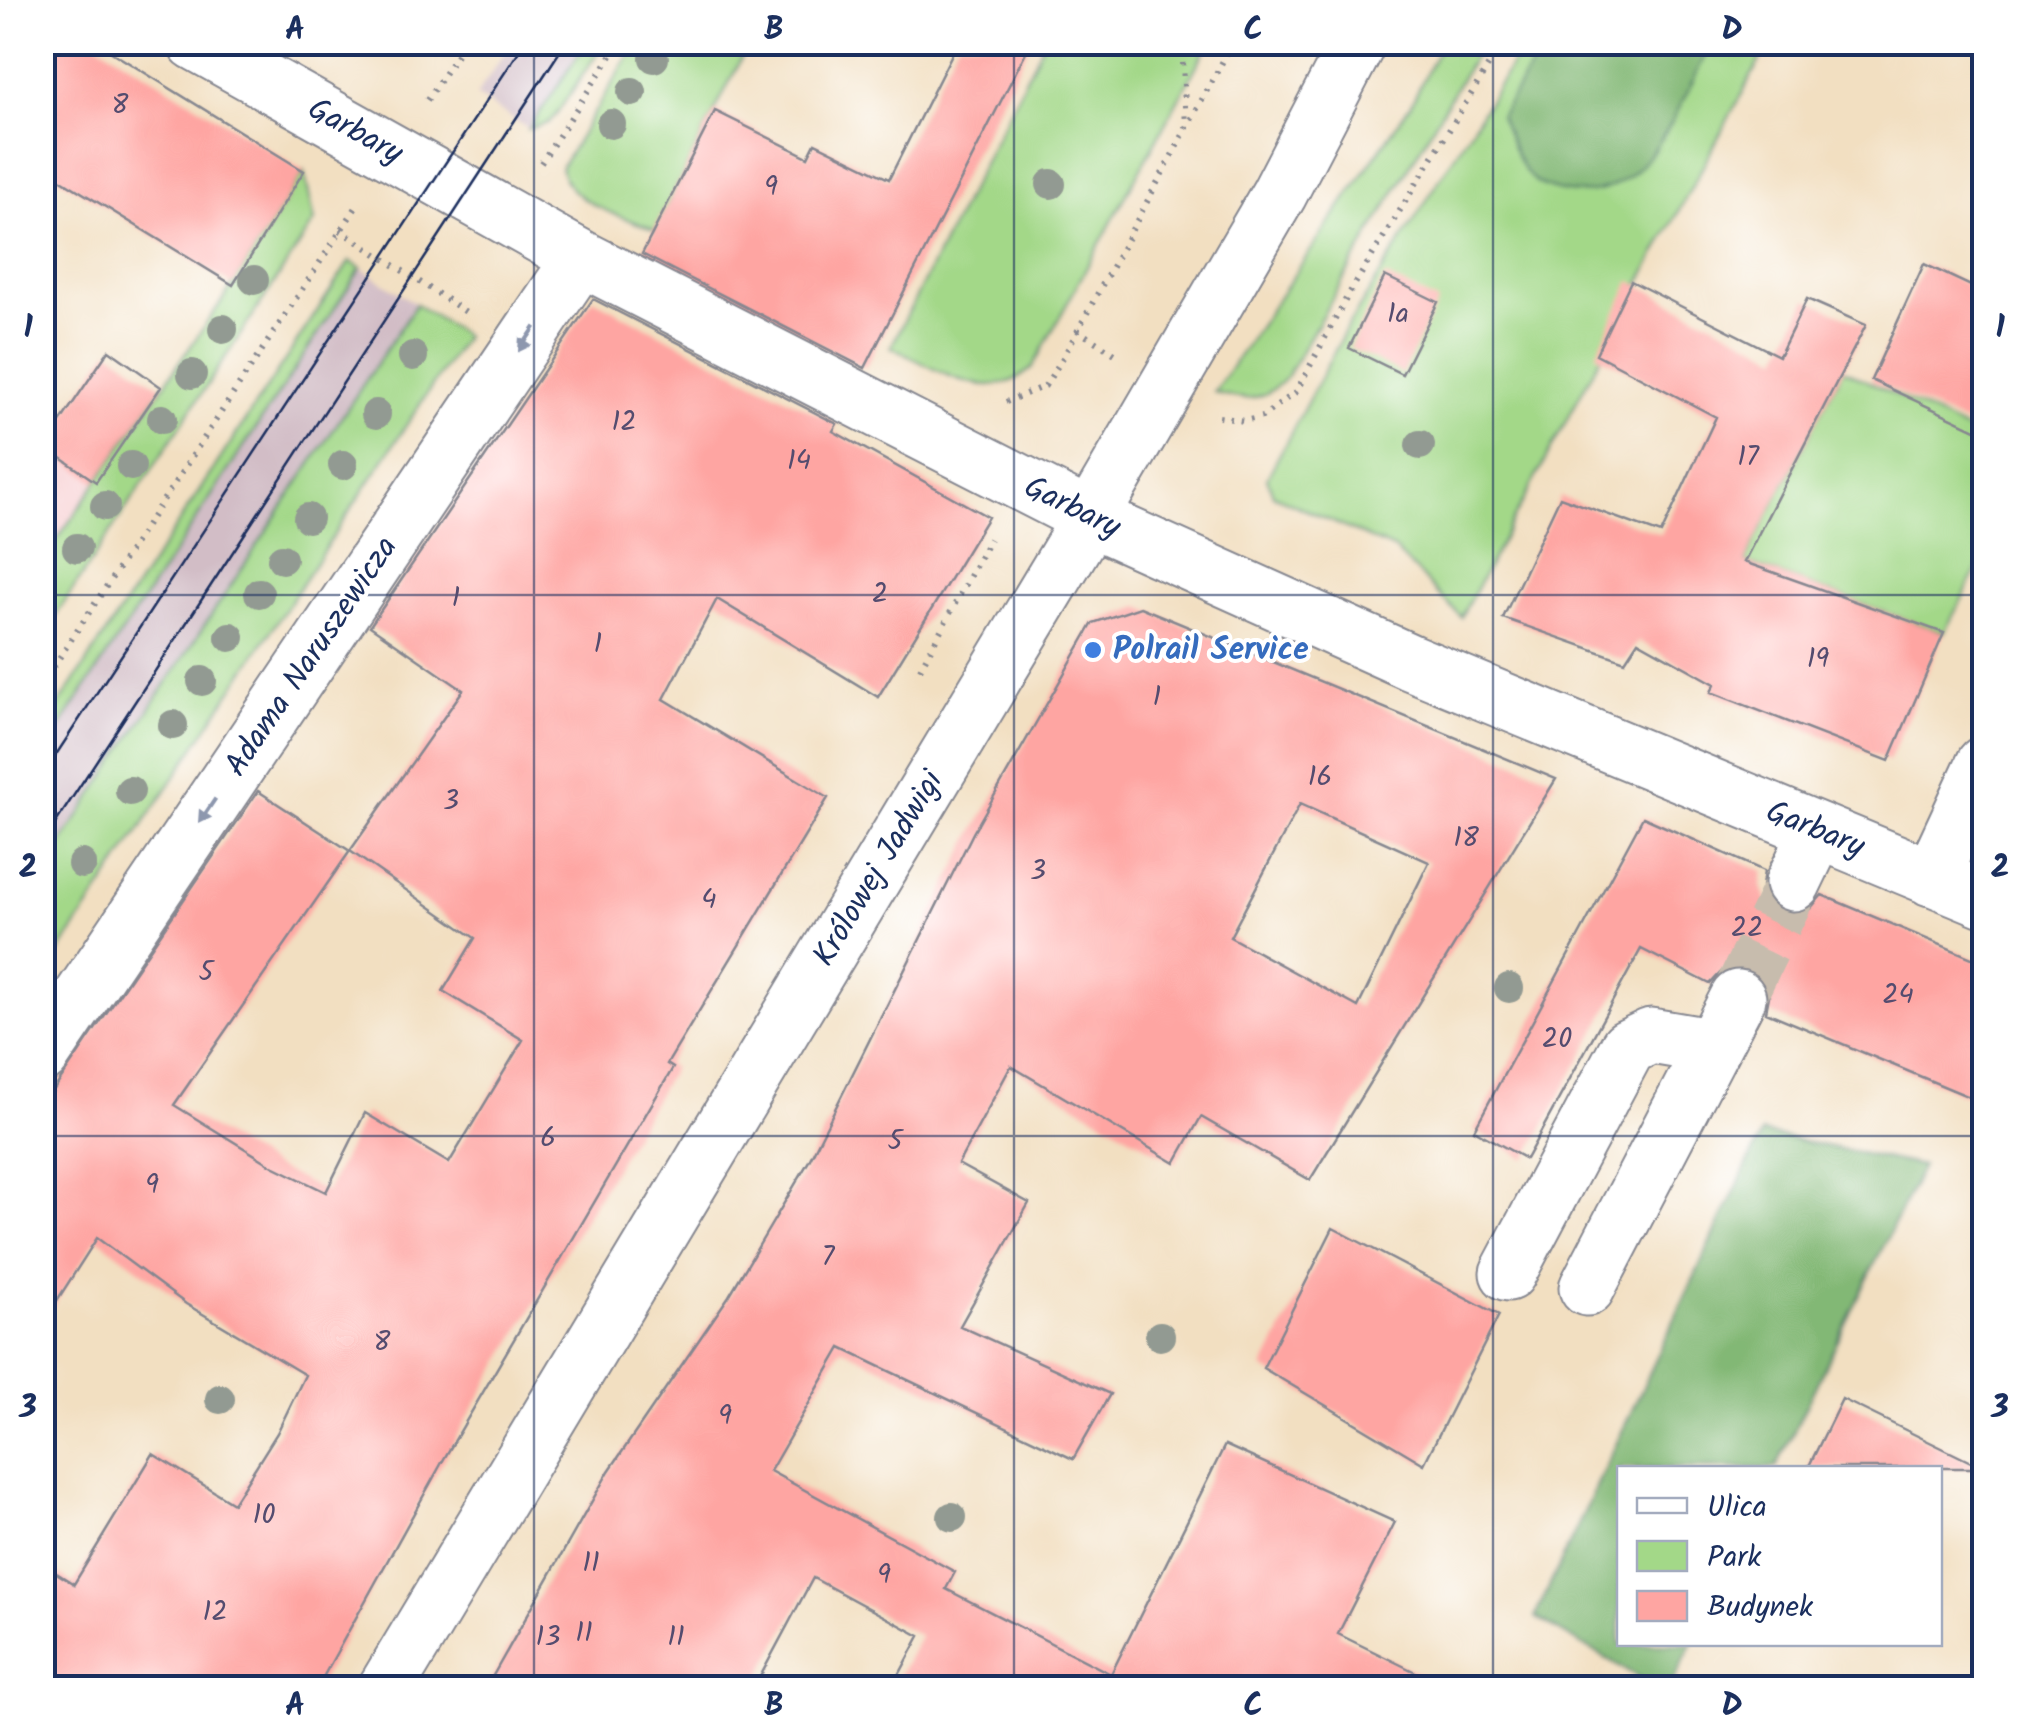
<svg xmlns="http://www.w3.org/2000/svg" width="2027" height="1731" viewBox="0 0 2027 1731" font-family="Kalam,sans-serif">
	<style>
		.built { fill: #f7cfd1 }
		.industrial { fill: #d2bdc6 }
		.green { fill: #a3d888; stroke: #5f8473; stroke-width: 2.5 }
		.forest { fill: #82b874; stroke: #4e7469; stroke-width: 2.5 }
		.building { fill: #fea5a2; fill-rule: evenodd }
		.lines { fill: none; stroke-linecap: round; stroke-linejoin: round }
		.minor-tunnel { stroke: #c7bcad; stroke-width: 55; stroke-dasharray: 55 28; stroke-linecap: butt }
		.minor-casing { stroke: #868790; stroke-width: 59 }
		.path { stroke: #868790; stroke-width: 6; stroke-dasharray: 2.5 8; stroke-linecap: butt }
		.minor { stroke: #fff; stroke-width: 55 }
		.tram { stroke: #1b2f5e; stroke-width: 2.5 }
		.tree { fill: #929a92 }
		.oneway { fill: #8d97ae }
		.grid { fill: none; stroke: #1b2f5e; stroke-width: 2.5; stroke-opacity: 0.55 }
		.shop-dot { fill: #3f7fe0; stroke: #fff; stroke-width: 4 }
		.labels { text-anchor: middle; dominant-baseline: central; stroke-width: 8; stroke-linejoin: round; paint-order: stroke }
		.number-label { font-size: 28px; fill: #544c6f }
		.street-label { font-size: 32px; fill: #1b2f5e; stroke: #fff }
		.shop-label { font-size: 32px; font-weight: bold; fill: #366cbe; stroke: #fff; text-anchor: start }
		.neatline { fill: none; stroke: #1b2f5e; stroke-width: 4 }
		.grid-label { font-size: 32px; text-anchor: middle; font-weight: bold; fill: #1b2f5e }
	</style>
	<rect width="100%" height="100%" fill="#fff"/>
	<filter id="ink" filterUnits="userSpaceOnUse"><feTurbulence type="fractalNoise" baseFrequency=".01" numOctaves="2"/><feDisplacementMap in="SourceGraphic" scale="20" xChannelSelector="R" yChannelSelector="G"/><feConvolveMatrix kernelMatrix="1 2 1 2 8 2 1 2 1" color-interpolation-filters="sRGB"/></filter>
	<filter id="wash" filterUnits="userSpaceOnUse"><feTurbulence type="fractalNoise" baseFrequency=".0048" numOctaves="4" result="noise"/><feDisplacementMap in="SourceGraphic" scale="40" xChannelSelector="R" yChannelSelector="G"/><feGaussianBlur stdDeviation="2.25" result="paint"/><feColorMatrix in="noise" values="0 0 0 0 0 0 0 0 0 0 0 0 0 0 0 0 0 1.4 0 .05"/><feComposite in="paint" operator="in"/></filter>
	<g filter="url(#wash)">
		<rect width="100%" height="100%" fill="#f2dfc1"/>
		<path class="built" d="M43,445L96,481L43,560Z"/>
		<path class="industrial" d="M511,43H587L529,129L476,96Z
			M361,268L416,304L43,871V753Z"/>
		<path class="green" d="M587,42L604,43L556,115L548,123L529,129Z
			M1044,42L1209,43L1032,368C988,408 936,368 891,347Z
			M1442,42L1482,43L1287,376C1265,402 1244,402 1214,392L1411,104Z
			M637,43H749L655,230C625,217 565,203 561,167Z
			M1525,43H1769L1461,617L1395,550L1273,495L1267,478L1348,326Z
			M304,171L315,221L43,635V560L233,285Z
			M350,261L361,268L43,753V729Z
			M416,304L465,336L43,977V871Z
			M1843,369L1984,439V557L1944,633L1744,562Z"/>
		<path class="forest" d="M1546,43V42L1712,43C1680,100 1649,205 1567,192C1554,190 1541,187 1531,178C1517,165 1508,133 1500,116Z
			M1762,1133L1922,1166L1776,1468H1620V1644H1692L1670,1688H1657L1535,1617Z"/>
		<g id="blocks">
			<path class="building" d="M42,42H95L304,171L233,285L42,168Z
				M958,42H1031L865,368L642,254L715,111L808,157L815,143L889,179Z
				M1924,264L1984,292V433L1871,380Z
				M1385,276L1438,302L1402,374L1349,348Z
				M1631,281L1779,356L1807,299L1866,325L1744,562L1944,633L1889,761L1711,692L1715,684L1638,641L1625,661L1503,618L1560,497L1661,534L1716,417L1596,354Z
				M593,299L837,424L833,431L988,517L878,697L717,599L664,699L828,798L667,1064L673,1068L445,1457L317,1688H42V1564L74,1584L153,1454L233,1503L277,1433L305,1375L186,1304L97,1238L42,1324V1107L258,791L350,851L463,690L370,626ZM350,851L475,938L443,991L523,1040L449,1163L365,1113L326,1192L273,1166L174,1105Z
				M109,350L161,387L96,482L44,446Z
				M1140,607L1556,779L1310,1180L1201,1117L1175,1163L1011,1066L958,1164L1029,1203L960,1326L1110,1394L1073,1459L841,1348L770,1471L955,1572L946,1589L1111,1674L1225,1445L1395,1522L1338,1634L1448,1688H892L920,1636L813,1578L754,1688H486L609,1471L729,1296L809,1161L973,833L1093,623ZM1300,804L1429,862L1358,1007L1230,937Z
				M1643,817L1764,871L1762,886L1767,900L1780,911L1794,914L1810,909L1822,895L1984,963V1103L1766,1012L1769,996L1765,982L1752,970L1736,967L1722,971L1710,984L1641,949L1526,1159L1474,1130Z
				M1333,1228L1499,1315L1424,1464L1263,1368Z
				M1842,1399L1983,1468H1808Z"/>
		</g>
	</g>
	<g filter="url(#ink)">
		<use href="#blocks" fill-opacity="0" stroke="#868790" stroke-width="2.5"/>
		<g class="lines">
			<path class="minor-tunnel" d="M1738,998L1793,883"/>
			<g class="minor-casing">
				<path id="minor" d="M195,42L581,258L1090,518L1410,662L1984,899
					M1931,878L1984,764
					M1793,883L1818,831
					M42,1055L581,258
					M1508,1273L1628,1047L1651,1036L1710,1046
					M1587,1288L1738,998
					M386,1688L1090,518L1279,194L1358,42"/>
			</g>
			<path class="path" d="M1182,42L1186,127
				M427,100L465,42
				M541,163L620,42
				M340,230L469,314
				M1077,330L1115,354
				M1006,402L1045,386L1064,356L1233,42
				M1219,417L1244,421L1262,417L1296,392L1347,297L1503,42
				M920,669L990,539
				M42,684L357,206"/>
			<use href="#minor" class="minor"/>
			<path class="tram" d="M42,776L525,42
				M42,844L566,42"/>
		</g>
		<g class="tree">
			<circle cx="654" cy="58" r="15"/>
			<circle cx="632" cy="92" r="15"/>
			<circle cx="611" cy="124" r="15"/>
			<circle cx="1051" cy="184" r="15"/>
			<circle cx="254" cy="280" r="15"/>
			<circle cx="223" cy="329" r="15"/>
			<circle cx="413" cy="356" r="15"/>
			<circle cx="192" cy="374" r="15"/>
			<circle cx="376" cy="414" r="15"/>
			<circle cx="162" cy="419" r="15"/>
			<circle cx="1420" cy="445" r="15"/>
			<circle cx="343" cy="465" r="15"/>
			<circle cx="131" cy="466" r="15"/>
			<circle cx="105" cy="506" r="15"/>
			<circle cx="308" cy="518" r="15"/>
			<circle cx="77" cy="548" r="15"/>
			<circle cx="282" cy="559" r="15"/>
			<circle cx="259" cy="593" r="15"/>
			<circle cx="230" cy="637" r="15"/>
			<circle cx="202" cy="681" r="15"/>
			<circle cx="173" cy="725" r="15"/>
			<circle cx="130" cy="791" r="15"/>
			<circle cx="82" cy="864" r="15"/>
			<circle cx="1509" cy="988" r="15"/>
			<circle cx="1160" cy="1336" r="15"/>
			<circle cx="220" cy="1399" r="15"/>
			<circle cx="952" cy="1517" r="15"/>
		</g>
		<defs><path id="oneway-solid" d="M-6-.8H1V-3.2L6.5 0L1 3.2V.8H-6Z" transform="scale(2.5)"/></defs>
		<g class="oneway">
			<use href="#oneway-solid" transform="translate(527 339) rotate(124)"/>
			<use href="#oneway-solid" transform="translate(207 811) rotate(124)"/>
		</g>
	</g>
	<path class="grid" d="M534,42V1688M1014,42V1688M1493,42V1688M42,595H1984M42,1136H1984"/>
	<circle class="shop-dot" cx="1093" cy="650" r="10"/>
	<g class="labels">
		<g class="number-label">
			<text x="120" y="105">8</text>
			<text x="771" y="187">9</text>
			<text x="1398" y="314">1a</text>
			<text x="624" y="422">12</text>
			<text x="1748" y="457">17</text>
			<text x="799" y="461">14</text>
			<text x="880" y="594">2</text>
			<text x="456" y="598">1</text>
			<text x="598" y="644">1</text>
			<text x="1818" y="659">19</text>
			<text x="1157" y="697">1</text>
			<text x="1320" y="777">16</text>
			<text x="451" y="801">3</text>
			<text x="1466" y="838">18</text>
			<text x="1038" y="871">3</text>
			<text x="709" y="900">4</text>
			<text x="1747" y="928">22</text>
			<text x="206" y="972">5</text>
			<text x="1898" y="995">24</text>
			<text x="1557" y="1039">20</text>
			<text x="548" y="1138">6</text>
			<text x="895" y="1141">5</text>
			<text x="152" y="1185">9</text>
			<text x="828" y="1257">7</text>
			<text x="382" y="1342">8</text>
			<text x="725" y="1416">9</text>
			<text x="264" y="1515">10</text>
			<text x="591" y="1563">11</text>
			<text x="884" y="1575">9</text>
			<text x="215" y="1612">12</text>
			<text x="584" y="1633">11</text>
			<text x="548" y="1637">13</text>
			<text x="676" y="1637">11</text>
		</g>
		<g class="street-label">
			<text transform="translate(355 132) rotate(29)">Garbary</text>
			<text transform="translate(1072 508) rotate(26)">Garbary</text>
			<text transform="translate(312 657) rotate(-56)">Adama Naruszewicza</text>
			<text transform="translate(1815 830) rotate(22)">Garbary</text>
			<text transform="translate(879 869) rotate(-59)">Królowej Jadwigi</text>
		</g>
		<g class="shop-label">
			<text x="1113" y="650">Polrail Service</text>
		</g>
	</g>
	<rect width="2027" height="1731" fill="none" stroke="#fff" stroke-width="110"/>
	<rect x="1617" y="1466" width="325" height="180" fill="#ffffff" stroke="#a4acbf" stroke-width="2.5"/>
	<rect x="1637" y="1498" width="50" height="15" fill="#ffffff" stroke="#a4acbf" stroke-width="2.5"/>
	<text x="1707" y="1516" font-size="30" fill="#1b2f5e">Ulica</text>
	<rect x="1637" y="1541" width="50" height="30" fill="#a3d888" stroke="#a4acbf" stroke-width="2.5"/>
	<text x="1707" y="1566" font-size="30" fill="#1b2f5e">Park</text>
	<rect x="1637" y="1591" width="50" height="30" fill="#fea5a2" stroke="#a4acbf" stroke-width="2.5"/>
	<text x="1707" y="1616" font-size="30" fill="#1b2f5e">Budynek</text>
	<rect x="55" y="55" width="1917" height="1621" class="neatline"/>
	<g class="grid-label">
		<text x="295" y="39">A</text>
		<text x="774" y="39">B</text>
		<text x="1253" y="39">C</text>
		<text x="1732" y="39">D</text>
		<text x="28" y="337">1</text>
		<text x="2000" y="337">1</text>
		<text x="28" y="877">2</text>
		<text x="2000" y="877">2</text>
		<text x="28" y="1417">3</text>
		<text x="2000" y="1417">3</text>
		<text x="295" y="1715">A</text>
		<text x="774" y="1715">B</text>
		<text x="1253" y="1715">C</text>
		<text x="1732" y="1715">D</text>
	</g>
</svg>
